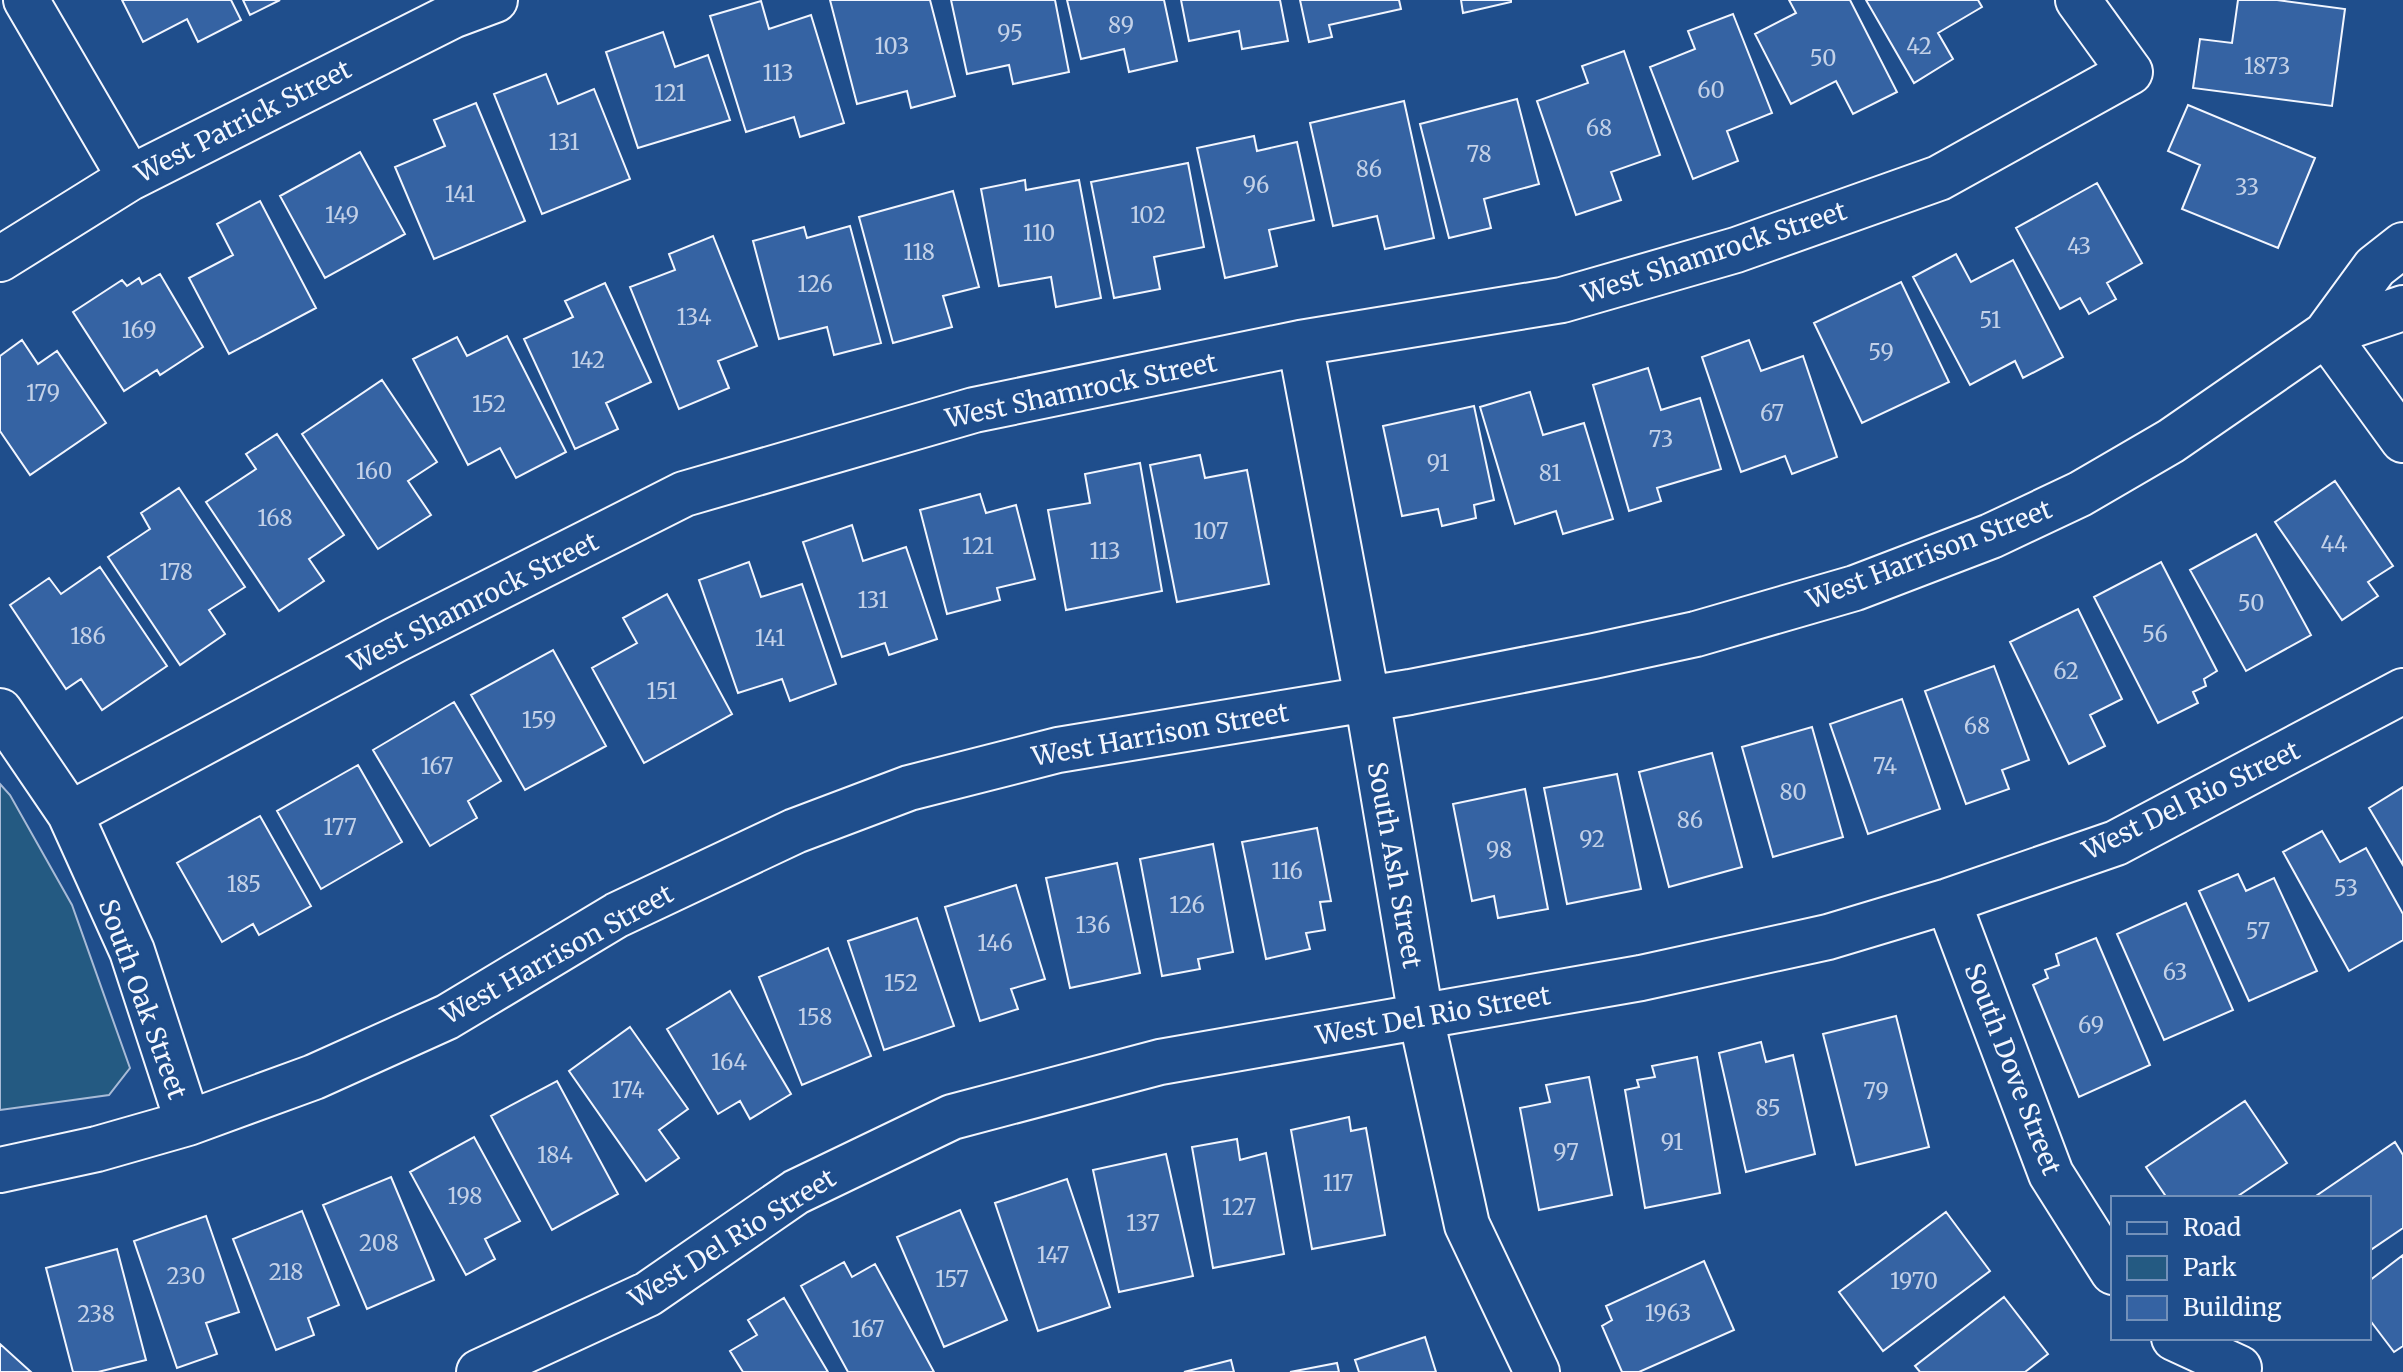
<svg xmlns="http://www.w3.org/2000/svg" width="2403" height="1372" viewBox="0 0 2403 1372" font-family="Merriweather,serif">
	<style>
		.green { fill: #245a82; stroke: #a8bbd7; stroke-width: 2 }
		.building { fill: #3563a3; stroke: #f2f6ff; stroke-width: 2 }
		.lines { fill: none; stroke-linecap: round; stroke-linejoin: round }
		.minor-casing { stroke: #f2f6ff; stroke-width: 48 }
		.minor { stroke: #1f4e8c; stroke-width: 44 }
		.labels { text-anchor: middle; dominant-baseline: central; stroke-width: 6; stroke-linejoin: round; paint-order: stroke }
		.number-label { font-size: 22px; fill: #c3d1e8 }
		.street-label { font-size: 26px; fill: #f2f6ff; stroke: #1f4e8c }
	</style>
	<rect width="100%" height="100%" fill="#1f4e8c"/>
	<path class="green" d="M0,784L10,795L72,905L130,1068L109,1095L0,1110Z"/>
	<path class="building" d="M122,0H231L241,20L198,42L187,19L143,42Z
		M243,0H280L250,15Z
		M830,0H930L955,96L911,108L907,91L857,104Z
		M951,0H1055L1069,72L1013,84L1009,65L967,74Z
		M1067,0H1164L1177,61L1129,72L1124,49L1081,59Z
		M1181,0H1280L1288,41L1242,49L1239,31L1189,41Z
		M1300,0H1399L1401,9L1329,25L1332,37L1309,42Z
		M1461,0H1511V2L1463,13Z
		M1789,0H1850L1897,92L1853,114L1836,81L1791,104L1755,34L1796,13Z
		M1866,0H1978L1982,7L1938,33L1953,59L1914,83Z
		M2238,0H2277L2345,9L2332,106L2193,88L2200,39L2232,43Z
		M761,1L769,29L811,15L844,123L800,137L794,117L746,132L710,16Z
		M1733,14L1772,113L1727,131L1738,161L1693,179L1650,67L1695,49L1688,31Z
		M663,32L675,67L708,55L730,120L638,148L606,52Z
		M1624,51L1660,155L1611,172L1621,200L1576,215L1537,101L1588,83L1582,66Z
		M546,74L558,104L594,89L630,179L542,214L494,94Z
		M1517,99L1539,184L1484,199L1491,228L1449,238L1420,124Z
		M1404,101L1434,238L1385,249L1377,216L1333,226L1310,123Z
		M476,103L525,221L434,259L395,167L445,146L434,120Z
		M2188,105L2315,158L2278,248L2182,209L2200,165L2168,151Z
		M1254,136L1257,151L1297,142L1314,220L1269,230L1277,266L1225,278L1197,148Z
		M360,152L405,234L325,278L280,196Z
		M1188,163L1204,247L1154,257L1160,289L1114,298L1091,182Z
		M1025,180L1026,190L1079,180L1101,298L1056,307L1051,277L999,286L981,189Z
		M2097,183L2142,263L2107,283L2116,299L2089,314L2080,298L2060,309L2016,228Z
		M953,191L979,287L943,296L952,327L893,343L859,217Z
		M260,201L316,308L229,354L189,278L233,255L217,224Z
		M850,226L881,343L834,355L827,327L779,339L753,241L804,227L807,238Z
		M713,236L757,346L718,361L729,388L679,409L630,287L675,270L669,254Z
		M1956,254L1971,282L2013,260L2063,357L2023,378L2015,361L1970,385L1913,277Z
		M160,274L203,347L160,375L157,370L124,391L73,312L122,280L127,286L139,278L142,284Z
		M1901,282L1949,382L1862,423L1814,323Z
		M605,283L651,382L606,403L618,429L575,449L524,339L573,317L565,301Z
		M507,336L566,452L516,478L500,448L468,465L413,359L457,337L467,356Z
		M22,340L38,364L57,351L106,423L30,475L0,431V356Z
		M1749,340L1761,371L1803,356L1837,457L1792,474L1785,456L1741,472L1702,357Z
		M1648,368L1661,410L1700,398L1721,469L1657,488L1661,501L1629,511L1593,385Z
		M382,380L437,462L408,481L431,515L378,549L302,434Z
		M1530,392L1543,435L1584,423L1613,519L1563,534L1556,511L1515,524L1480,407Z
		M1474,406L1494,500L1474,505L1476,518L1442,526L1438,509L1402,516L1383,426Z
		M277,434L344,535L309,559L324,581L279,611L206,502L256,469L246,454Z
		M1200,455L1205,478L1247,470L1269,584L1177,602L1150,465Z
		M1140,463L1162,591L1066,610L1048,510L1090,503L1085,474Z
		M2335,481L2393,566L2368,582L2378,596L2342,620L2275,522Z
		M179,488L245,587L209,610L225,634L180,665L108,557L150,529L141,513Z
		M980,494L986,513L1016,505L1035,579L997,588L1000,600L947,614L920,510Z
		M852,525L863,561L906,547L937,639L889,655L885,643L842,657L803,542Z
		M2256,534L2311,635L2246,671L2190,570Z
		M749,562L761,597L802,584L836,684L790,701L782,679L738,693L699,580Z
		M2161,562L2217,671L2204,679L2206,686L2193,692L2198,703L2158,723L2094,597Z
		M100,567L167,666L102,710L81,679L66,689L10,605L49,578L61,594Z
		M667,594L732,714L644,763L592,668L637,643L623,618Z
		M2078,609L2122,699L2090,715L2105,746L2069,764L2010,642Z
		M553,650L606,746L525,790L471,695Z
		M1994,666L2029,760L2002,770L2009,789L1966,804L1925,691Z
		M1902,699L1940,809L1868,834L1830,724Z
		M454,702L501,781L468,801L477,818L430,846L373,750Z
		M1812,727L1843,837L1773,857L1742,747Z
		M1712,753L1742,867L1669,887L1639,772Z
		M358,765L402,842L321,889L277,811Z
		M1617,774L1641,889L1567,904L1544,788Z
		M2403,787V865L2369,808Z
		M1525,789L1548,909L1498,918L1494,896L1472,901L1453,804Z
		M260,816L311,906L259,935L253,924L222,942L177,863Z
		M1317,828L1331,901L1320,902L1325,930L1306,933L1310,949L1266,959L1242,842Z
		M2322,831L2340,862L2366,848L2403,914V940L2349,971L2283,852Z
		M1213,844L1233,952L1198,959L1200,969L1162,976L1140,859Z
		M1117,863L1140,973L1070,988L1046,878Z
		M2238,874L2246,891L2274,878L2317,971L2249,1001L2199,891Z
		M1016,885L1045,979L1011,989L1018,1009L980,1021L945,907Z
		M2186,903L2233,1010L2164,1040L2117,934Z
		M917,918L954,1026L884,1050L848,941Z
		M2096,938L2150,1065L2079,1097L2033,985L2048,978L2045,970L2059,965L2056,954Z
		M828,948L871,1056L802,1085L759,977Z
		M730,991L791,1094L750,1119L740,1101L718,1114L667,1029Z
		M1896,1016L1929,1147L1856,1165L1823,1034Z
		M630,1027L688,1109L659,1130L679,1158L646,1181L569,1071Z
		M1761,1042L1766,1062L1793,1055L1815,1154L1746,1172L1719,1053Z
		M1697,1057L1720,1193L1645,1208L1625,1090L1639,1087L1637,1080L1655,1077L1652,1066Z
		M1589,1077L1612,1195L1539,1210L1520,1108L1550,1102L1546,1085Z
		M557,1081L618,1194L552,1230L491,1116Z
		M2245,1101L2287,1163L2235,1198H2167L2146,1167Z
		M1349,1117L1351,1131L1366,1128L1385,1235L1312,1249L1291,1130Z
		M474,1137L520,1221L485,1239L495,1259L466,1275L410,1172Z
		M1237,1139L1240,1160L1266,1153L1284,1254L1213,1268L1192,1147Z
		M2395,1142L2403,1155V1228L2369,1251V1198H2313Z
		M1166,1154L1193,1276L1119,1292L1093,1170Z
		M391,1177L434,1280L367,1309L323,1205Z
		M1067,1179L1110,1307L1038,1331L995,1203Z
		M960,1210L1007,1320L944,1347L897,1237Z
		M302,1211L339,1305L308,1318L314,1335L276,1350L233,1239Z
		M1946,1212L1990,1271L1883,1351L1839,1292Z
		M206,1216L239,1312L206,1323L217,1354L177,1368L134,1241Z
		M117,1249L146,1360L98,1372H73L46,1268Z
		M2403,1255V1346L2394,1352L2369,1319V1281Z
		M1704,1261L1734,1330L1639,1372H1622L1602,1326L1612,1320L1606,1306Z
		M844,1262L852,1277L875,1264L934,1372H848L801,1286Z
		M2004,1297L2048,1354L2025,1372H1920L1915,1366Z
		M784,1298L828,1372H743L730,1351L757,1335L748,1320Z
		M1425,1337L1436,1372H1359L1355,1360Z
		M0,1344L31,1372H0Z
		M1231,1360L1234,1372H1184Z
		M1337,1363L1339,1372H1290Z"/>
	<g class="lines">
		<g class="minor-casing">
			<path id="minor" d="M26,0L130,178
				M0,259L130,178L452,16L495,0
				M2326,334L2403,440
				M2326,334L2375,267L2403,245
				M1300,343L1367,698L1421,1017L1467,1225L1537,1372
				M0,711L70,814L132,951L188,1123
				M70,814L395,640L684,494L974,410L1300,343L1562,300L1736,250L1939,178L2130,72L2078,0
				M1948,901L2051,1174L2113,1272
				M0,1170L97,1149L188,1123L314,1077L447,1017L617,915L795,831L909,788L1058,750L1410,692L1594,656L1696,634L1855,588L1991,536L2080,494L2171,441L2326,334L2403,308
				M2174,1338L2239,1368
				M479,1372L648,1294L796,1192L952,1117L1160,1062L1641,978L1828,937L1948,901L2116,843L2403,691"/>
		</g>
		<use href="#minor" class="minor"/>
	</g>
	<g class="labels">
		<g class="number-label">
			<text x="1121" y="25">89</text>
			<text x="1010" y="33">95</text>
			<text x="892" y="46">103</text>
			<text x="1919" y="46">42</text>
			<text x="1823" y="58">50</text>
			<text x="2267" y="66">1873</text>
			<text x="778" y="73">113</text>
			<text x="1711" y="90">60</text>
			<text x="670" y="93">121</text>
			<text x="1599" y="128">68</text>
			<text x="564" y="142">131</text>
			<text x="1479" y="154">78</text>
			<text x="1369" y="169">86</text>
			<text x="1256" y="185">96</text>
			<text x="2247" y="187">33</text>
			<text x="460" y="194">141</text>
			<text x="342" y="215">149</text>
			<text x="1148" y="215">102</text>
			<text x="1039" y="233">110</text>
			<text x="2079" y="246">43</text>
			<text x="919" y="252">118</text>
			<text x="815" y="284">126</text>
			<text x="694" y="317">134</text>
			<text x="1990" y="320">51</text>
			<text x="139" y="330">169</text>
			<text x="1881" y="352">59</text>
			<text x="588" y="360">142</text>
			<text x="43" y="393">179</text>
			<text x="489" y="404">152</text>
			<text x="1772" y="413">67</text>
			<text x="1661" y="439">73</text>
			<text x="1438" y="463">91</text>
			<text x="374" y="471">160</text>
			<text x="1550" y="473">81</text>
			<text x="275" y="518">168</text>
			<text x="1211" y="531">107</text>
			<text x="2334" y="544">44</text>
			<text x="978" y="546">121</text>
			<text x="1105" y="551">113</text>
			<text x="176" y="572">178</text>
			<text x="873" y="600">131</text>
			<text x="2251" y="603">50</text>
			<text x="2155" y="634">56</text>
			<text x="88" y="636">186</text>
			<text x="770" y="638">141</text>
			<text x="2066" y="671">62</text>
			<text x="662" y="691">151</text>
			<text x="539" y="720">159</text>
			<text x="1977" y="726">68</text>
			<text x="437" y="766">167</text>
			<text x="1885" y="766">74</text>
			<text x="1793" y="792">80</text>
			<text x="1690" y="820">86</text>
			<text x="340" y="827">177</text>
			<text x="1592" y="839">92</text>
			<text x="1499" y="850">98</text>
			<text x="1287" y="871">116</text>
			<text x="244" y="884">185</text>
			<text x="2346" y="888">53</text>
			<text x="1187" y="905">126</text>
			<text x="1093" y="925">136</text>
			<text x="2258" y="931">57</text>
			<text x="995" y="943">146</text>
			<text x="2175" y="972">63</text>
			<text x="901" y="983">152</text>
			<text x="815" y="1017">158</text>
			<text x="2091" y="1025">69</text>
			<text x="729" y="1062">164</text>
			<text x="628" y="1090">174</text>
			<text x="1876" y="1091">79</text>
			<text x="1768" y="1108">85</text>
			<text x="1672" y="1142">91</text>
			<text x="1566" y="1152">97</text>
			<text x="555" y="1155">184</text>
			<text x="1338" y="1183">117</text>
			<text x="465" y="1196">198</text>
			<text x="1239" y="1207">127</text>
			<text x="1143" y="1223">137</text>
			<text x="379" y="1243">208</text>
			<text x="1053" y="1255">147</text>
			<text x="286" y="1272">218</text>
			<text x="186" y="1276">230</text>
			<text x="952" y="1279">157</text>
			<text x="1914" y="1281">1970</text>
			<text x="1668" y="1313">1963</text>
			<text x="96" y="1314">238</text>
			<text x="868" y="1329">167</text>
		</g>
		<g class="street-label">
			<text transform="translate(243 121) rotate(-27)">West Patrick Street</text>
			<text transform="translate(1714 252) rotate(-18)">West Shamrock Street</text>
			<text transform="translate(1081 390) rotate(-12)">West Shamrock Street</text>
			<text transform="translate(1929 554) rotate(-21)">West Harrison Street</text>
			<text transform="translate(473 602) rotate(-27)">West Shamrock Street</text>
			<text transform="translate(1160 734) rotate(-10)">West Harrison Street</text>
			<text transform="translate(2191 800) rotate(-26)">West Del Rio Street</text>
			<text transform="translate(1395 865) rotate(80)">South Ash Street</text>
			<text transform="translate(557 954) rotate(-29)">West Harrison Street</text>
			<text transform="translate(143 999) rotate(70)">South Oak Street</text>
			<text transform="translate(1433 1015) rotate(-10)">West Del Rio Street</text>
			<text transform="translate(2013 1069) rotate(69)">South Dove Street</text>
			<text transform="translate(732 1238) rotate(-32)">West Del Rio Street</text>
		</g>
	</g>
	<rect x="2111" y="1196" width="260" height="144" fill="#1f4e8c" stroke="#7391ba" stroke-width="2"/>
	<rect x="2127" y="1222" width="40" height="12" fill="#1f4e8c" stroke="#7391ba" stroke-width="2"/>
	<text x="2183" y="1236" font-size="24" fill="#f2f6ff">Road</text>
	<rect x="2127" y="1256" width="40" height="24" fill="#245a82" stroke="#7391ba" stroke-width="2"/>
	<text x="2183" y="1276" font-size="24" fill="#f2f6ff">Park</text>
	<rect x="2127" y="1296" width="40" height="24" fill="#3563a3" stroke="#7391ba" stroke-width="2"/>
	<text x="2183" y="1316" font-size="24" fill="#f2f6ff">Building</text>
</svg>
